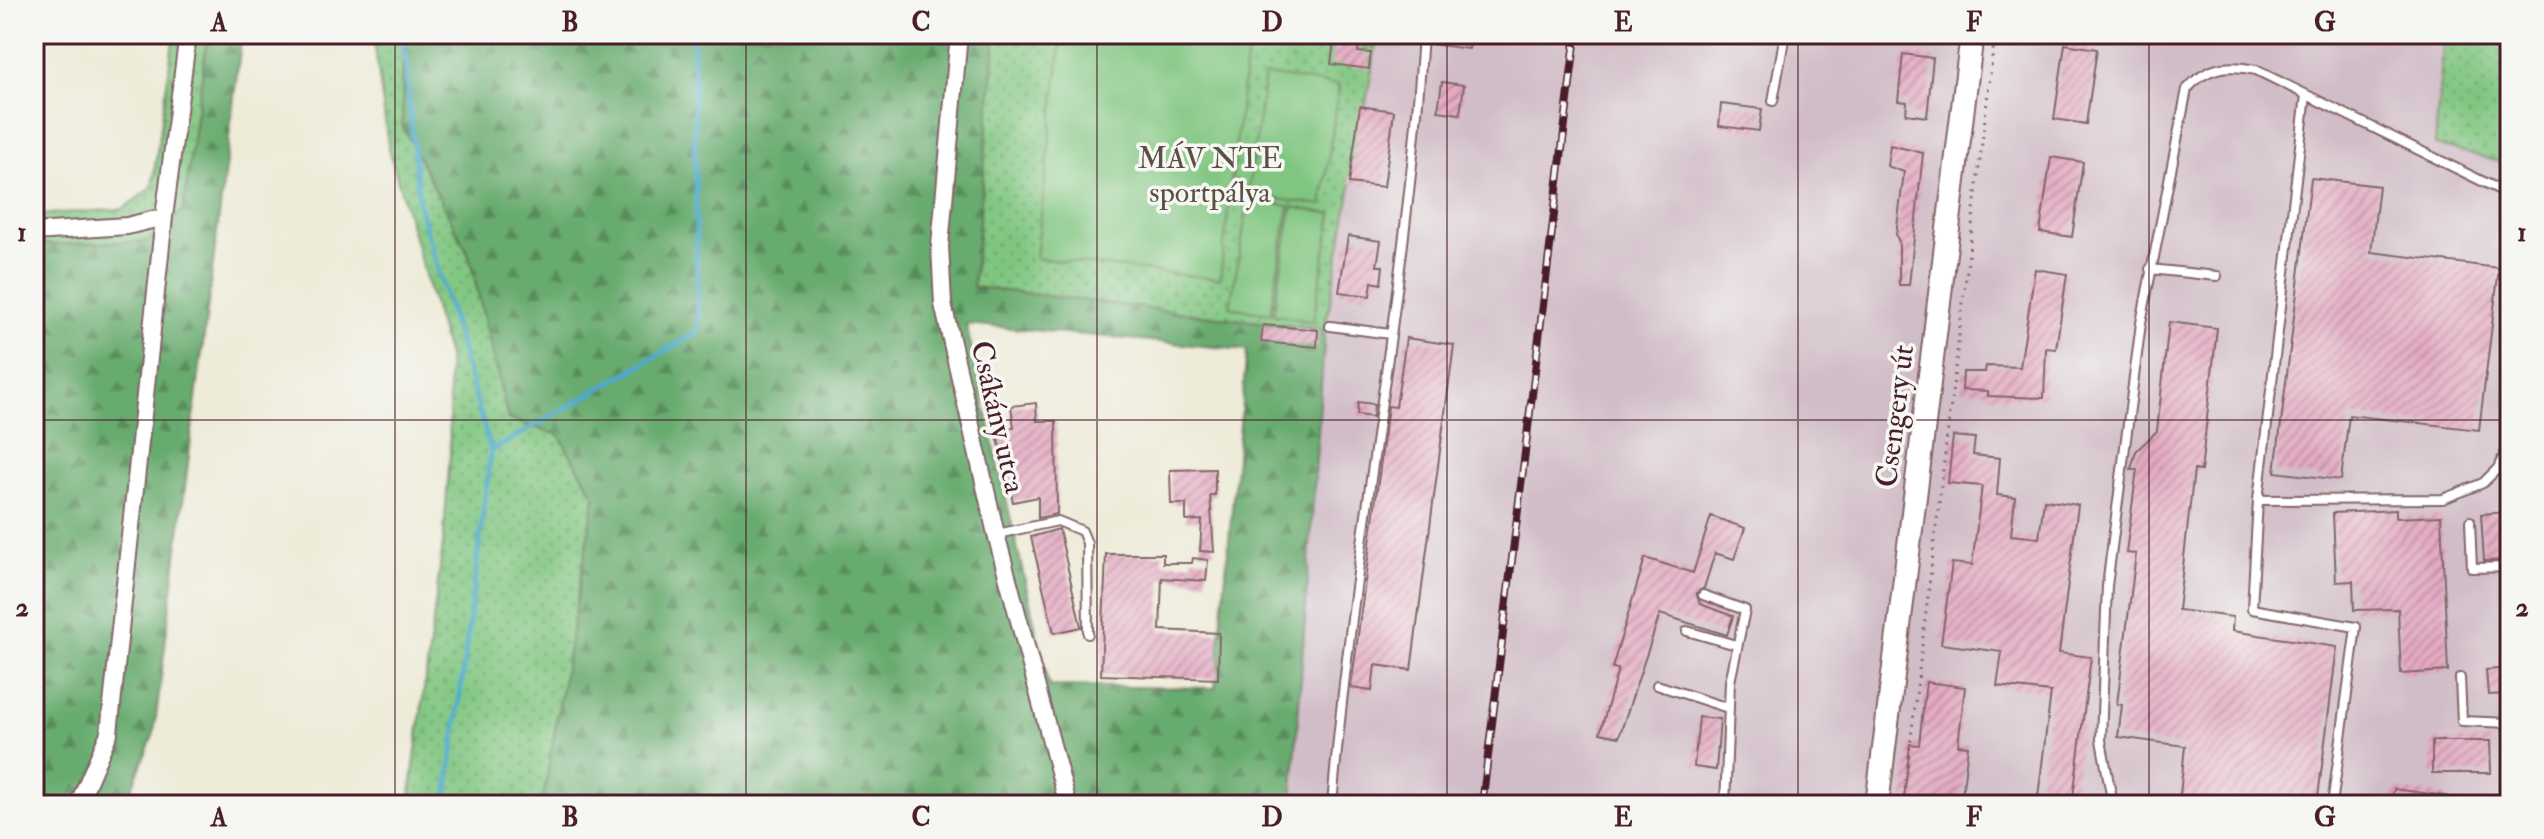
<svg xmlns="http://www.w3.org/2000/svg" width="2544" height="839" viewBox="0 0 2544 839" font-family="'IM FELL Double Pica',serif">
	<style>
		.industrial { fill: #d1bdc8 }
		.grass { fill: url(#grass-dots); stroke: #657256; stroke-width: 2 }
		.forest { fill: url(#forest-firs); stroke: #59654c; stroke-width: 2; fill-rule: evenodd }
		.garden { fill: #80c680; stroke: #657256; stroke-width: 2 }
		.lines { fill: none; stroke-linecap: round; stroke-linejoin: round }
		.stream { stroke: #4eaacc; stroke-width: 5 }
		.building { fill: url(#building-hatch) }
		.lane-casing { stroke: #836668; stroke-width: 12 }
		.street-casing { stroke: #836668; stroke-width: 20 }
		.secondary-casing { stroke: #836668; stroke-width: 26 }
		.path { stroke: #836668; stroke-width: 3; stroke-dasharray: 2 6; stroke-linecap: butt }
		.lane { stroke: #fff; stroke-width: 8 }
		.street { stroke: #fff; stroke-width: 16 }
		.secondary { stroke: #fff; stroke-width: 22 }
		.rail-casing { stroke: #4a1f2b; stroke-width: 8 }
		.rail { stroke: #f6f6f2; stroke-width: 5; stroke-dasharray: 15; stroke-linecap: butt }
		.grid { fill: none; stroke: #4a1f2b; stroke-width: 2; stroke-opacity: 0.55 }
		.labels { text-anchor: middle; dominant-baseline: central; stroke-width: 7; stroke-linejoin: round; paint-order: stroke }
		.park-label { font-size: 30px; fill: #5a5144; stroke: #f6f6f2 }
		.street-label { font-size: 30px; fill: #4a1f2b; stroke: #f6f6f2 }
		.neatline { fill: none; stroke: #4a1f2b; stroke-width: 3 }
		.grid-label { font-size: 26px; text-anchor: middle; font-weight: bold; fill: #4a1f2b }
	</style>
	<defs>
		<pattern id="grass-dots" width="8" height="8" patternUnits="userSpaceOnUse" patternTransform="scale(2)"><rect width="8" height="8" fill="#80c680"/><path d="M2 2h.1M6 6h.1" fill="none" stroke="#6ba069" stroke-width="1.8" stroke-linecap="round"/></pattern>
		<pattern id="forest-firs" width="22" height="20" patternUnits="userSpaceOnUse" patternTransform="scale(2)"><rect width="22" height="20" fill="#68ab6e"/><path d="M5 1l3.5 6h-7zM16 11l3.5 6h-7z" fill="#588b5b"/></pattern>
		<pattern id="building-hatch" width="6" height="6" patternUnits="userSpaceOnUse" patternTransform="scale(2)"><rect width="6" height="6" fill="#e4aac2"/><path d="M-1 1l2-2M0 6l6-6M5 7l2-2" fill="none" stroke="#bb8a9e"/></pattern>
	</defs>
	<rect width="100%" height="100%" fill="#f6f6f2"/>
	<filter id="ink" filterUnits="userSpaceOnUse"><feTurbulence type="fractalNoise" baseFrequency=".0125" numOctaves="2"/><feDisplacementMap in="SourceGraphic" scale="16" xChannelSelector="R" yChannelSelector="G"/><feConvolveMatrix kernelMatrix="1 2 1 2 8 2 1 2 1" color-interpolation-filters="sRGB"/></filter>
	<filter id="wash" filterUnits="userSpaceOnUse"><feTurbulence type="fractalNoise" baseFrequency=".006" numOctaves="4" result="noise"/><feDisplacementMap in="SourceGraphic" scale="32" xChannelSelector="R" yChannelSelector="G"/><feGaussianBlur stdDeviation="1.8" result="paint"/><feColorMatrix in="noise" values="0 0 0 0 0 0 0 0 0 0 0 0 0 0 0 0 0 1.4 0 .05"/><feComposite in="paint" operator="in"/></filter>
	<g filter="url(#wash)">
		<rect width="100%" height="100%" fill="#eeebd8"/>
		<path class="industrial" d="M1366,34H2444L2435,144L2510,164V805H1292L1325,330L1376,48L1364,47Z"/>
		<path class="grass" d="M174,34H208L183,210L147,242L34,245V215L123,209L152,187Z
			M373,34H403L402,125L469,255L508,419L559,435L595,496L542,805H409L443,544L450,454L448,356L389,150Z
			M996,34H1366L1364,47H1376L1325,330L973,287Z
			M2444,34H2510V164L2435,145Z"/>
		<path class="forest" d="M208,34H242L154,733L125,805H34V245L147,241L183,210Z
			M403,34H996L973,287L1325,330L1292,805H542L595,496L559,435L508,419L469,255L402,125ZM966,324L1247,350L1215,688L1049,686Z"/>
		<path class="garden" d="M1062,34H1249L1220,279L1036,258Z
			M1265,75L1339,85L1322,205L1248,195Z
			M1249,199L1289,206L1270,314L1230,307Z
			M1292,207L1332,214L1313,322L1273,314Z"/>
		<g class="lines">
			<path class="stream" d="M403,34L419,204L491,451L446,805
				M491,451L698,332L693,34"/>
		</g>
		<g id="blocks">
			<path class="building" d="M1335,34H1361L1358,52L1371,53L1369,69L1331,64Z
				M1430,34H1471L1469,49L1429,44Z
				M2065,44L2097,49L2086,124L2054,119Z
				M1903,54L1933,58L1927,117L1906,114L1907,102L1898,101Z
				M1442,82L1464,85L1460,114L1438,111Z
				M1721,104L1762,109L1759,131L1719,126Z
				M1360,106L1394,111L1384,187L1349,183Z
				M1890,145L1923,153L1909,285H1899V242L1896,235L1904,172L1887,166Z
				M2051,157L2083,162L2072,237L2040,232Z
				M2311,178L2379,186L2371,252L2499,268L2479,430L2349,415L2341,480L2275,472Z
				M1348,236L1381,241L1377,266H1383L1381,284L1372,282L1370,296L1339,292Z
				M2035,269L2067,274L2056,349L2046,348L2044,398L1988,396V391L1962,390L1963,372H1985L1986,366L2020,367Z
				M2169,322L2217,328L2201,471L2194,470L2178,610L2233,617L2232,631L2337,647L2317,805H2179L2185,746L2118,737L2122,705L2117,704L2136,554L2126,553L2137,469H2131L2136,451L2157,431Z
				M1263,325L1318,330L1317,347L1261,342Z
				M1406,338L1454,345L1411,670L1375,665L1372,691L1351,688L1388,406L1396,407Z
				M1358,402L1374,404L1373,417L1357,415Z
				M1036,403L1037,421H1056L1057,514L1038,518V497L1013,502L996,431L1014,427L1011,406Z
				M1953,436L1975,438L1973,455L2000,458L1997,495L2015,497L2011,535L2039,538L2044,500L2078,505L2059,653L2091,657L2072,805H2037L2051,692L1997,686L2002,652L1941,644L1952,563L1972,565L1982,486L1948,483Z
				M1215,469V495H1210L1214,552L1200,551L1202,520L1186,521V504H1171L1170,470Z
				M2396,510V518L2441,516L2448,671L2401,674L2398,609L2354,610L2353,581L2336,582L2333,513Z
				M2510,512V560L2484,561L2481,514Z
				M1711,516L1745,528L1734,559L1715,553L1704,588L1696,593L1700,604L1733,616L1727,635L1660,614L1619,737L1600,733L1618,669L1612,668L1645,558L1693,573Z
				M1059,529L1081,627L1054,633L1031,537Z
				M1106,554H1163V563H1192L1193,558L1208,560L1206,581L1162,578L1160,630L1219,633L1218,679L1101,675Z
				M2510,668V694L2488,695L2486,670Z
				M1926,682L1965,687L1958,745L1968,746L1961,805H1925V802L1904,799L1910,744L1919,745Z
				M1699,717L1720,719L1716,770L1694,767Z
				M2432,741H2490L2491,773H2432Z
				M2394,789L2446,796L2445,805H2391Z"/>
		</g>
	</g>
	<g filter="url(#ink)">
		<use href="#blocks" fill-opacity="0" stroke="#836668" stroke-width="2"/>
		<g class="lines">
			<g class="lane-casing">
				<path id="lane" d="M2306,95L2258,500L2252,609L2356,627L2332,805
					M1773,101L1785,34
					M2150,269L2217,276
					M1330,326L1390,334
					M2258,500L2443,499L2483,483L2498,468L2510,443
					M2470,521L2472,568L2510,567
					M997,534L1058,521L1082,531L1087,543L1088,634
					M1703,595L1745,610L1730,682L1725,805
					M1687,631L1736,645
					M2460,678L2462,721L2510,723
					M1657,685L1728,708
					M1332,805C1353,547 1407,292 1423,34
					M2113,805L2101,740L2107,586L2141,323L2187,89C2207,66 2228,64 2256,70L2498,189"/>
			</g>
			<g class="street-casing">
				<path id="street" d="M959,34L940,246L943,304L996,534L1068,805
					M34,232L127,226L164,217
					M78,805L109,733L164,217L188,34"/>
			</g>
			<g class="secondary-casing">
				<path id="secondary" d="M1877,805L1972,34"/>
			</g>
			<path class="path" d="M1903,805L1995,34"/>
			<use href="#lane" class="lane"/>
			<use href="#street" class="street"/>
			<use href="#secondary" class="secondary"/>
			<g class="rail-casing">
				<path id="rail" d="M1482,805L1576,34"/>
			</g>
			<use href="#rail" class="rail"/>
		</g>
	</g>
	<path class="grid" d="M395,34V805M746,34V805M1097,34V805M1447,34V805M1798,34V805M2149,34V805M34,420H2510"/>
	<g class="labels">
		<g class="park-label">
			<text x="1210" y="158">MÁV NTE<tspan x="1210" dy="34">sportpálya</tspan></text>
		</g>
		<g class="street-label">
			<text transform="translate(1895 416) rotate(-83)">Csengery út</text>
			<text transform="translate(998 417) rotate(77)">Csákány utca</text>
		</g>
	</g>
	<rect width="2544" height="839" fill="none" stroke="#f6f6f2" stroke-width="88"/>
	<rect x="44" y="44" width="2456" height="751" class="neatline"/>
	<g class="grid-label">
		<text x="219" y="31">A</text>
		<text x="570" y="31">B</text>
		<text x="921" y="31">C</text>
		<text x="1272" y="31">D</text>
		<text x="1623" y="31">E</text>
		<text x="1974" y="31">F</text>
		<text x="2325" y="31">G</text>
		<text x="22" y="241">1</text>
		<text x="2522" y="241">1</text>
		<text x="22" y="616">2</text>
		<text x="2522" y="616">2</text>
		<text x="219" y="826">A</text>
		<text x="570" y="826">B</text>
		<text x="921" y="826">C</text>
		<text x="1272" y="826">D</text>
		<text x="1623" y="826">E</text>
		<text x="1974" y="826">F</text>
		<text x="2325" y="826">G</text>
	</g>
</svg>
